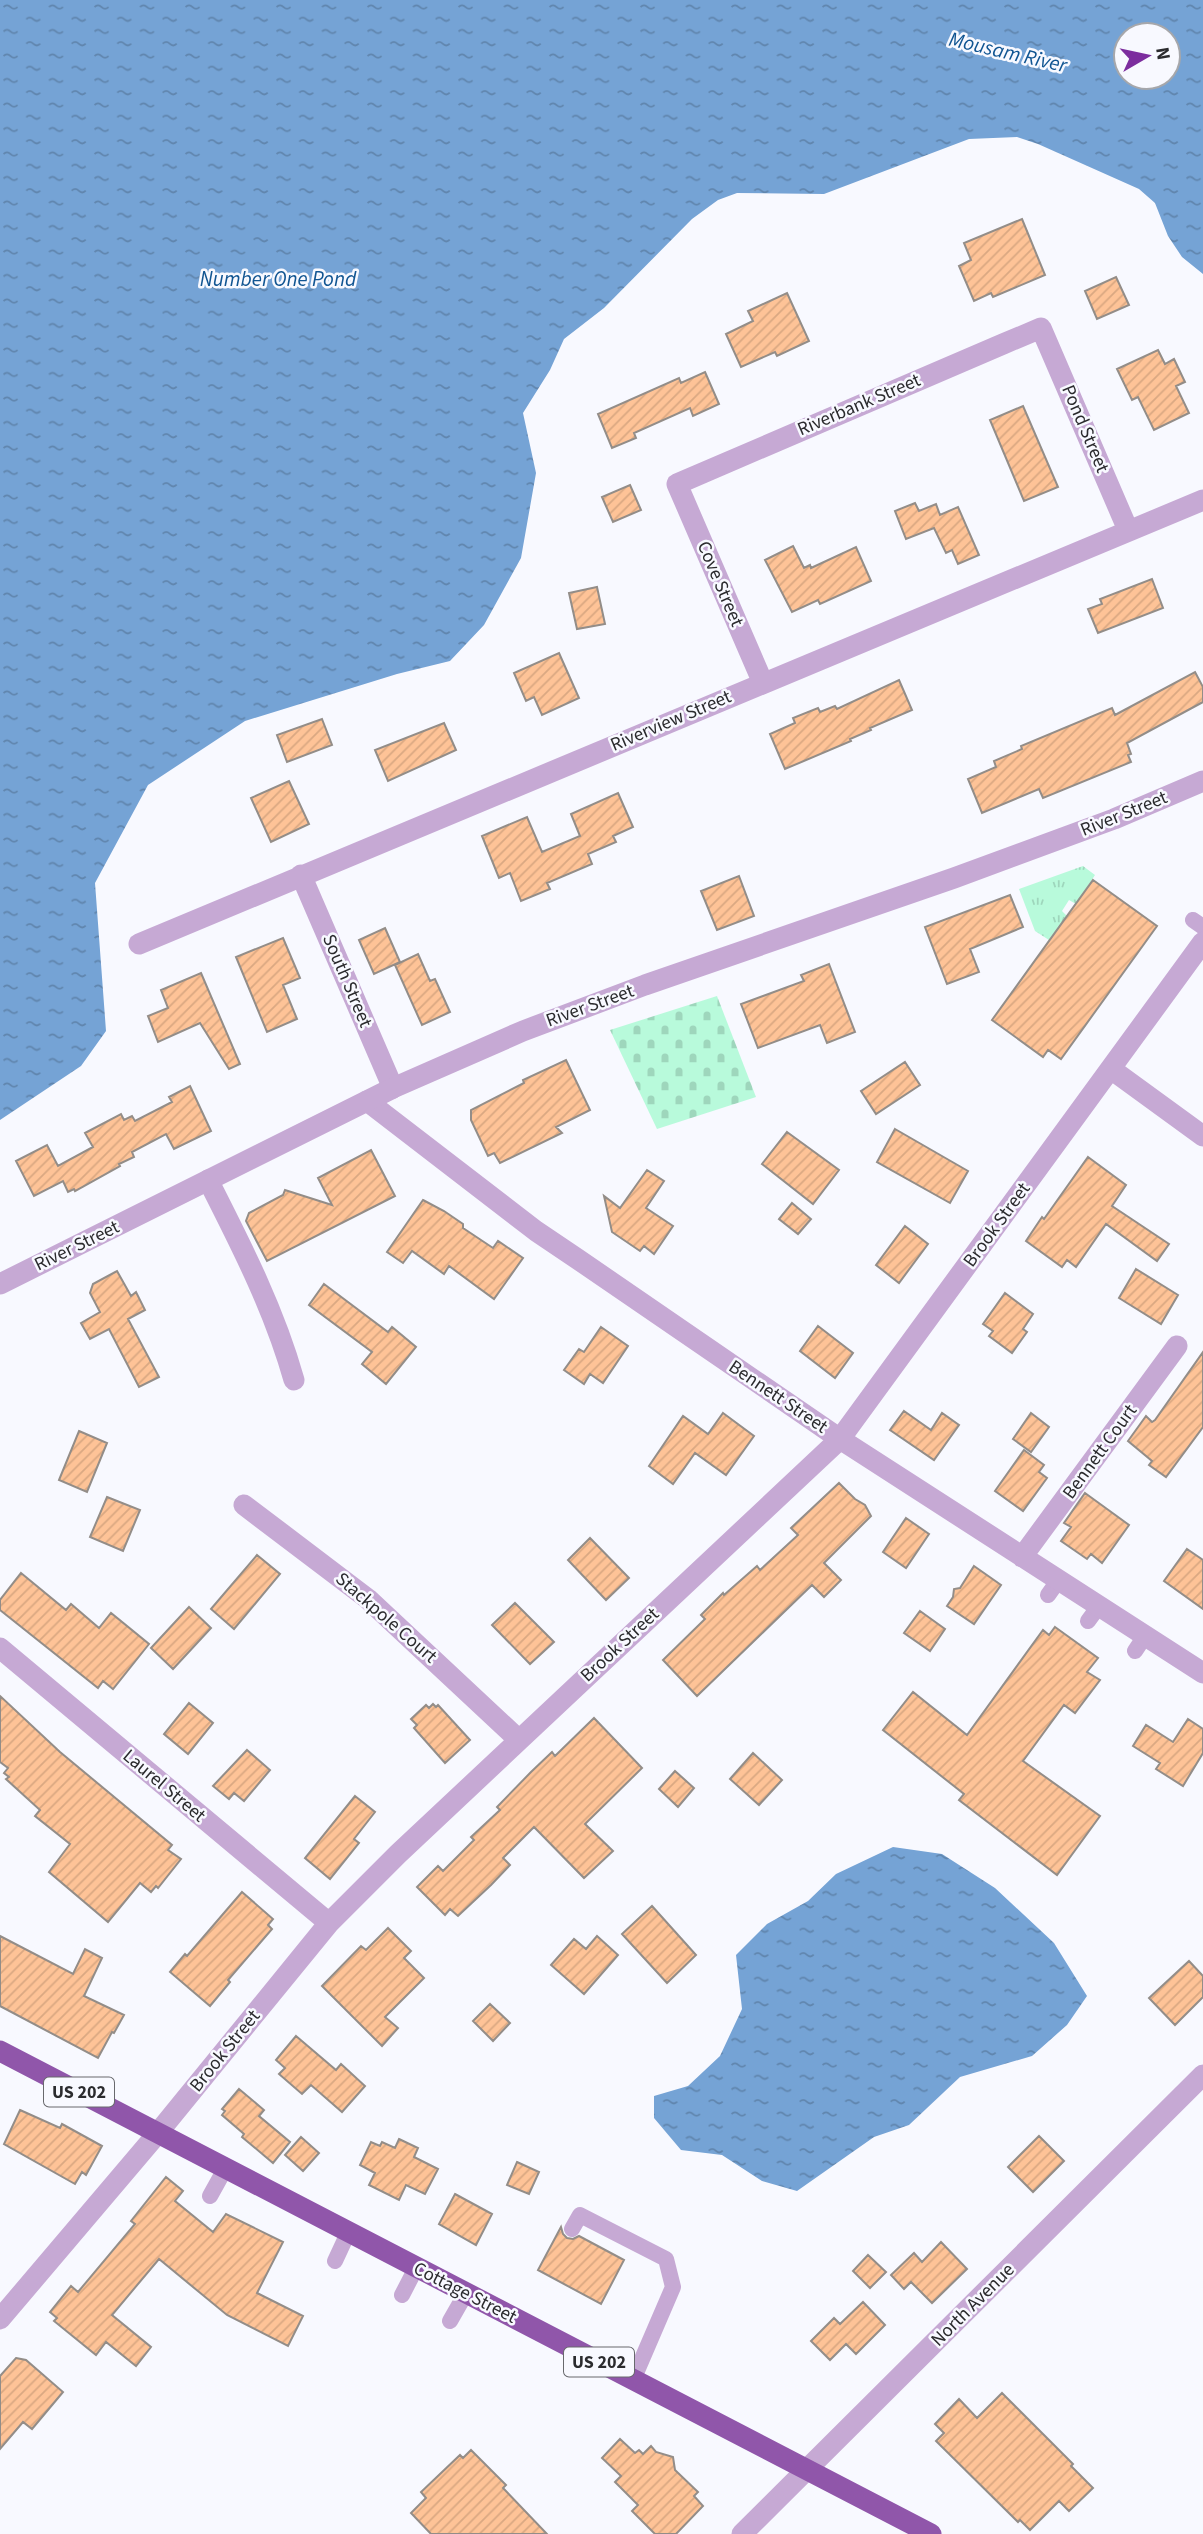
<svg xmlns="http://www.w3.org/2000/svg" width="1203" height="2534" viewBox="0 0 1203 2534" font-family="'Source Sans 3',sans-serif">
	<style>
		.grass { fill: url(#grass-tufts) }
		.cemetery { fill: url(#cemetery-stones) }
		.water { fill: url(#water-ripples); fill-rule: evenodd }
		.building { fill: url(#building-hatch); stroke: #938d88; stroke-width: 2 }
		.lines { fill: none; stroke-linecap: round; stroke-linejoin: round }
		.service { stroke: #c6a9d4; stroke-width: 16 }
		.minor { stroke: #c6a9d4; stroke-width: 21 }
		.tertiary { stroke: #c6a9d4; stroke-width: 21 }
		.trunk { stroke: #9056aa; stroke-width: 21 }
		.labels { text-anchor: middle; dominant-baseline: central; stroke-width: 5; stroke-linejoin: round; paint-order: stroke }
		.shield { fill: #f8f9ff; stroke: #68696d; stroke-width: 2 }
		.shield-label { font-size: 18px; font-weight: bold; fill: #2b2b2e }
		.street-label { font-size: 19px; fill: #2b2b2e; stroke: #f8f9ff }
		.water-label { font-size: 21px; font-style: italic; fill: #115592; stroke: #f8f9ff }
	</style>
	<defs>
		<pattern id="grass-tufts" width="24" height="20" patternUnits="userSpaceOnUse" patternTransform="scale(1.75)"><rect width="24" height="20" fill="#b8fadb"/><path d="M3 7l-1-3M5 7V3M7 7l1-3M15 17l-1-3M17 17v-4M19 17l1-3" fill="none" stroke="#9ed6bc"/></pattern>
		<pattern id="cemetery-stones" width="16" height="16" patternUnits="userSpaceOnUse" patternTransform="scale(1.75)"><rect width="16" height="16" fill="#b8fadb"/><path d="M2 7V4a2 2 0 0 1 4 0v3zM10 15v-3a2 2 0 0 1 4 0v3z" fill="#9ed6bc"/></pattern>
		<pattern id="water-ripples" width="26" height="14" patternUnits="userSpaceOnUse" patternTransform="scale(1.75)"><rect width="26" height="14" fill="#75a3d5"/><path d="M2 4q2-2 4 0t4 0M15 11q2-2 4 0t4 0" fill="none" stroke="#6085ad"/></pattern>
		<pattern id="building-hatch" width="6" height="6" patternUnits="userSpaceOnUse" patternTransform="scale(1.75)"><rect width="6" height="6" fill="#fec397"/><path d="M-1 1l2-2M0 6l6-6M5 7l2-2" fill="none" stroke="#daa882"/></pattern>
	</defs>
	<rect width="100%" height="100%" fill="#f8f9ff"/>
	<path class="grass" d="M1083,866L1095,875L1076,904L1069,900L1062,911L1067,916L1049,940L1035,931L1019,889Z"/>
	<path class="cemetery" d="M717,996L756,1097L657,1129L610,1030Z"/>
	<path class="water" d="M0,0H1203V274L1182,257L1168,236L1155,203L1139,189L1038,144L1017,137L969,139L824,194L737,193L718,200L692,219L604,308L564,339L550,370L523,413L536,473L521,558L484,625L450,661L397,674L245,721L148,785L95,883L106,1031L81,1066L0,1120ZM1168,35V77H1126V35Z
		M893,1847L942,1854L995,1888L1054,1943L1087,1996L1067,2025L1032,2056L960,2077L909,2125L874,2137L797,2191L762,2181L722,2155L681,2150L654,2118V2096L688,2086L720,2056L742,2009L736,1955L767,1924L808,1901L836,1874Z"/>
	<path class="building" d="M1022,219L1045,275L993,297L991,293L974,301L959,266L971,260L964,243Z
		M1116,277L1129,305L1097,319L1085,291Z
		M787,293L809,341L777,356L775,352L741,367L726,334L753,321L748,311Z
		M1158,350L1165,364L1174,359L1185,382L1176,386L1189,413L1154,430L1138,397L1132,400L1117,369Z
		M705,372L719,404L693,416L690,408L634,433L636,438L612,448L598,414L679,378L681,383Z
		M1023,406L1058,487L1024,501L990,420Z
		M630,485L641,510L613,522L602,497Z
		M915,503L919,511L936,504L940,515L958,507L979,555L958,564L952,550L946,553L934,528L906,539L895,511Z
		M793,546L804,568L810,565L811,568L856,547L871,581L820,604L818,600L792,612L765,560Z
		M1152,579L1163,608L1098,633L1088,609L1102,604L1100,599Z
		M597,587L605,624L577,629L569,593Z
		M559,653L579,698L542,715L534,697L526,701L514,673Z
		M1195,672L1203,687V702L1127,743L1131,754L1128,755L1131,762L1043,798L1039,789L982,813L968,779L996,767L994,761L1022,749L1021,746L1112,708L1115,715Z
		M899,680L912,710L870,728L871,730L850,739L851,741L785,769L770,734L795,723L793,718L818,708L820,712L835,706L837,709Z
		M322,719L332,745L287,762L277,735Z
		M444,723L456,750L388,781L375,750Z
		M289,781L309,824L271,842L251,798Z
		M618,793L633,827L613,836L616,842L588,854L592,864L547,883L550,889L521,901L510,873L499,878L482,836L527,817L542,852L580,836L571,814Z
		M739,876L754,916L717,930L701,891Z
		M1093,880L1157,926L1061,1059L1048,1050L1043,1057L992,1020Z
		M1010,895L1023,927L970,949L979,972L947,984L925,927Z
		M385,928L400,962L374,974L359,940Z
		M283,938L300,978L283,985L297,1019L267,1032L236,957Z
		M418,954L430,981L435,979L450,1012L422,1025L395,965Z
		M829,964L855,1032L827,1043L820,1025L758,1048L741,1004L804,981L801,975Z
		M201,973L240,1064L229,1069L200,1023L158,1042L148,1016L168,1008L161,990Z
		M566,1060L590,1110L556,1127L562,1133L500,1163L494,1153L488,1156L471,1120V1110L524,1083L523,1080Z
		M905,1062L920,1085L876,1114L861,1091Z
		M190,1086L211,1131L174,1149L166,1134L132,1152L134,1157L119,1164L120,1166L75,1191L74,1189L68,1192L63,1181L34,1196L16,1161L47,1145L58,1166L93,1147L85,1133L121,1114L124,1120L132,1116L135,1121L172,1102L169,1097Z
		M895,1129L968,1171L950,1203L877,1162Z
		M787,1132L839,1170L813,1204L762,1164Z
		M371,1150L395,1196L267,1261L246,1221L249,1213L283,1195L285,1190L332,1205L318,1178Z
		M1088,1157L1126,1185L1112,1206L1169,1244L1157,1261L1106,1224L1076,1267L1067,1260L1062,1267L1026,1241L1042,1217L1044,1219Z
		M647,1170L664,1181L646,1208L673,1226L654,1254L644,1246L640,1251L612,1232L604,1196L620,1208Z
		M423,1200L444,1211L463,1224V1228L493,1248L498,1241L523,1258L494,1299L449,1266L444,1274L412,1251L403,1263L387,1252Z
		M792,1203L811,1219L798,1234L779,1219Z
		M905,1226L928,1244L899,1283L876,1265Z
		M1136,1269L1178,1295L1161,1324L1119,1298Z
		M117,1271L131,1296L136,1292L145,1310L128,1319L159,1377L139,1387L109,1329L90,1339L81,1323L100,1312L90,1293L93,1284Z
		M324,1284L388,1332L392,1327L416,1347L386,1384L362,1364L372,1352L309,1305Z
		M1005,1293L1033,1314L1023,1329L1027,1332L1012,1353L989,1336L993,1331L983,1324Z
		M818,1326L853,1353L835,1378L800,1351Z
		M601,1327L628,1346L603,1383L590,1374L584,1384L564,1370L579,1349L584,1352Z
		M1203,1352V1427L1166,1477L1149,1465L1152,1461L1128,1441L1146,1416L1152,1422L1155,1420Z
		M904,1411L931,1430L942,1413L959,1425L934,1460L890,1430Z
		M723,1413L754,1436L726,1475L695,1453L673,1484L649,1466L683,1416L708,1434Z
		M1031,1413L1049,1427L1031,1452L1013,1439Z
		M79,1431L107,1443L87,1492L59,1480Z
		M1024,1450L1044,1465L1039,1472L1047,1478L1023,1511L995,1491Z
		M839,1483L855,1499L865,1505L871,1516L824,1563L841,1580L824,1597L812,1585L697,1696L663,1660L705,1619L701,1615L723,1593L724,1595L757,1566L760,1570L798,1535L791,1528Z
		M1085,1493L1129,1525L1102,1563L1091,1554L1087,1559L1061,1541L1071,1527L1064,1523Z
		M107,1497L140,1510L123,1551L90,1537Z
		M906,1518L929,1534L906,1568L883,1552Z
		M590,1538L629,1578L606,1600L568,1560Z
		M1187,1549L1203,1560V1609L1164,1581Z
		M257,1555L280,1574L234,1629L211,1609Z
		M974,1566L1001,1585L974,1624L947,1606L953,1597L954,1589L960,1588Z
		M21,1573L66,1610L71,1604L99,1628L111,1613L149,1644L113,1689L103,1681L98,1688L0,1610V1600Z
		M515,1603L554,1642L530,1664L492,1625Z
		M189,1607L211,1628L173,1669L151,1648Z
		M920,1611L945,1629L930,1651L904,1633Z
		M1055,1627L1098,1658L1087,1672L1100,1680L1075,1713L1064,1705L1023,1761L1100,1816L1057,1875L959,1800L964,1794L883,1730L913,1692L967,1735L1043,1630L1049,1635Z
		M0,1696L60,1752L172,1845L168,1850L181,1859L158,1888L156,1886L151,1892L140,1883L108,1922L49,1872L70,1844L35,1816L40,1810L6,1779L9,1777L4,1773L8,1768L0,1762Z
		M189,1703L213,1723L188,1754L164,1734Z
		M433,1704L436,1707L438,1705L470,1740L445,1763L414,1728L417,1725L411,1719L426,1705L429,1708Z
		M594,1718L642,1768L585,1824L613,1851L584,1878L534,1827L503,1858L510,1865L491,1885L458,1916L450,1909L445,1915L417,1887L438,1866L443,1871L474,1840L471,1837L500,1810L497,1807L531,1772L552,1752L555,1756Z
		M1188,1719L1203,1729V1753L1183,1786L1156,1769L1160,1763L1133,1746L1146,1725L1173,1742Z
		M247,1750L270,1770L244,1801L234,1793L229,1799L213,1786Z
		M753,1753L782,1780L759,1805L730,1779Z
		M675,1771L694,1788L678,1807L659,1789Z
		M355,1796L375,1812L354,1839L359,1843L330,1879L305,1858Z
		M242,1892L273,1919L268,1925L272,1929L228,1980L230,1982L210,2006L170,1972L185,1954L187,1956Z
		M652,1906L696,1955L667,1983L622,1934Z
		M388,1928L411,1951L404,1958L424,1978L385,2017L398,2028L382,2046L322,1986L361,1946L366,1950Z
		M0,1936L73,1974L85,1949L102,1958L84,1996L124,2015L114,2033L112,2032L98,2058L0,2006Z
		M597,1936L618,1955L584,1994L551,1965L574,1939L586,1949Z
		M1189,1961L1203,1976V1997L1175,2025L1149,1998Z
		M490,2004L510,2023L493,2041L473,2021Z
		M296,2036L336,2070L341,2064L365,2086L342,2112L311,2085L302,2094L279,2074L285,2068L276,2060Z
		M239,2089L264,2110L259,2116L290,2142L273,2163L242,2137L244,2134L222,2115L225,2111L222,2109Z
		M20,2110L60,2128L62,2124L102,2146L86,2175L82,2172L75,2184L4,2144Z
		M1039,2136L1064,2161L1033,2192L1008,2167Z
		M301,2137L319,2153L303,2171L285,2155Z
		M399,2139L418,2148L414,2157L438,2169L425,2194L406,2185L399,2200L369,2185L375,2173L360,2165L371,2142L380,2146L382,2142L395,2148Z
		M517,2162L539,2172L529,2194L507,2185Z
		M166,2177L183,2191L175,2201L213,2232L226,2214L283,2242L257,2293L303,2316L288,2346L227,2315L159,2259L112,2315L151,2347L136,2366L106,2342L96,2355L54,2321L57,2318L50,2312L71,2286L78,2292L135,2224L131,2221Z
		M455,2194L492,2214L476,2245L439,2224Z
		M561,2227L563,2234L567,2238L573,2239L579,2236L624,2260L601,2304L538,2270Z
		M941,2242L967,2269L932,2303L911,2282L904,2289L891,2275L914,2253L922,2262Z
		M868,2255L886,2272L870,2288L853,2271Z
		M863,2302L885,2325L856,2354L846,2344L830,2360L811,2341L834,2318L840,2324Z
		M16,2358L26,2360L63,2392L32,2429L23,2422L0,2449V2376Z
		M1002,2393L1073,2464L1071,2466L1093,2488L1069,2511L1059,2501L1030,2530L1020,2520L1018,2522L936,2441L944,2433L935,2424L959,2399L977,2418Z
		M620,2439L635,2453L639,2450L643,2454L651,2446L656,2452L673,2457L675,2470L698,2492L694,2496L703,2506L676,2534H655L632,2511L638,2505L615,2482L621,2476L602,2458Z
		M471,2450L506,2485L503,2488L547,2534H431L411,2513L426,2498L421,2492L460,2455L463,2458Z"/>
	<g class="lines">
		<path class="service" d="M1193,920L1203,927
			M1048,1595L1058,1581
			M1088,1621L1099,1606
			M1135,1651L1145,1636
			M210,2196L225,2169
			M572,2229L580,2215L666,2259L673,2287L633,2380
			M335,2261L348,2233
			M402,2295L416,2268
			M450,2321L466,2293"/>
		<path class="minor" d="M763,683L677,484L1003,344L1041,328L1128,530
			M301,875L393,1088
			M139,944L1203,500
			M1111,1069L1203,1136
			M367,1101L536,1231L579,1260L840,1439L1203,1673
			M208,1180C241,1245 274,1309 294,1380
			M244,1505L368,1599L519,1740
			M1022,1557L1177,1346
			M0,1648L329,1923
			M0,2319L157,2134L329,1923L398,1854L840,1439L1203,942
			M742,2534L1203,2075"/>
		<path class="tertiary" d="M0,1284L393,1088L523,1031L645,985L954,878L1114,819L1203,781"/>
		<path class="trunk" d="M0,2051L931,2534"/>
	</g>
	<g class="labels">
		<g class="shield">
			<rect x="44" y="2077.5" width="70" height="29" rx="5"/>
			<rect x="564" y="2347.5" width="70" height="29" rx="5"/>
		</g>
		<g class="shield-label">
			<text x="79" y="2092">US 202</text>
			<text x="599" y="2362">US 202</text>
		</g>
		<g class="street-label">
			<text transform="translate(859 405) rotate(-23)">Riverbank Street</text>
			<text transform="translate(1085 429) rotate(67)">Pond Street</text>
			<text transform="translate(720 584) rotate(67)">Cove Street</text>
			<text transform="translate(671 721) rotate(-23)">Riverview Street</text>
			<text transform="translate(1124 814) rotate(-22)">River Street</text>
			<text transform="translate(347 981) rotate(67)">South Street</text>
			<text transform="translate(590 1006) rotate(-20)">River Street</text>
			<text transform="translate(997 1225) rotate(-54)">Brook Street</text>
			<text transform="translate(77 1246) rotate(-26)">River Street</text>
			<text transform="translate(778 1397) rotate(34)">Bennett Street</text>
			<text transform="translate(1100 1452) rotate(-54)">Bennett Court</text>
			<text transform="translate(386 1618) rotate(41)">Stackpole Court</text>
			<text transform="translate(620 1645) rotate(-43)">Brook Street</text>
			<text transform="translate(164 1786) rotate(40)">Laurel Street</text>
			<text transform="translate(225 2051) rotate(-51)">Brook Street</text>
			<text transform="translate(465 2293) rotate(27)">Cottage Street</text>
			<text transform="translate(973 2305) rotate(-45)">North Avenue</text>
		</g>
		<g class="water-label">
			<text transform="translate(1008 52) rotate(13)">Mousam River</text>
			<text x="278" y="279">Number One Pond</text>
		</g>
	</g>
	<g transform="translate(1147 56) rotate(81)"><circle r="33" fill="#f8f9ff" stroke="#a6a7ab" stroke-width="2"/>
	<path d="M0-5L12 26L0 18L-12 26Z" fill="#7c2d9e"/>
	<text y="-10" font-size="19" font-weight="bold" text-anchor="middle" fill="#2b2b2e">N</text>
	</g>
</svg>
